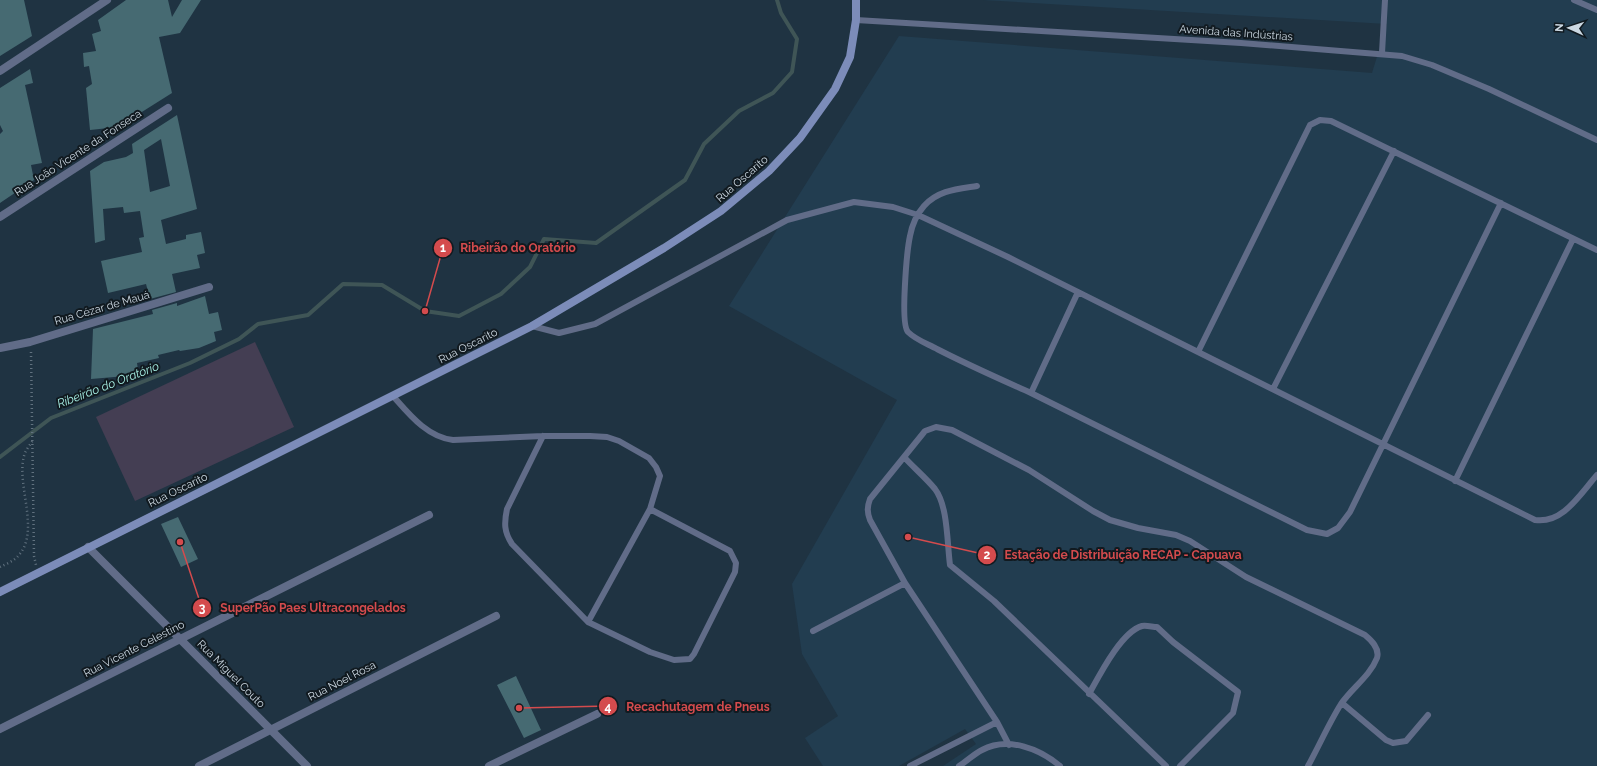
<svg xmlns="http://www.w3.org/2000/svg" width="1597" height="766" viewBox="0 0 1597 766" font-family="Raleway,sans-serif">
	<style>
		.built { fill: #223d50 }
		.green { fill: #443e53 }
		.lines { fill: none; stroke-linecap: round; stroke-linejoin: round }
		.stream { stroke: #3f5556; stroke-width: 4 }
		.building { fill: #466a72; fill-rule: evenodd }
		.path { stroke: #61727f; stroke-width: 2.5; stroke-dasharray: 1 3; stroke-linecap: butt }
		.lane { stroke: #616c88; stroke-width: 6 }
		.street { stroke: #616c88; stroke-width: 8 }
		.secondary { stroke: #7c8cb9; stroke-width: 8 }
		.labels { text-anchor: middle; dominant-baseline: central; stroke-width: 4; stroke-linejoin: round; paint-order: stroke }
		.street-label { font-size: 11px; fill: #ccd8e2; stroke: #111a20 }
		.water-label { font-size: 12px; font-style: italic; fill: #a7efe4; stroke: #111a20 }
		.leader { fill: none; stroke: #d44b4d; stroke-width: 1.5 }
		.callout-dot { fill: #d44b4d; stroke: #111a20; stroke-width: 1.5 }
		.mark-label { font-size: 12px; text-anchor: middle; font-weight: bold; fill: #fff }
		.callout-label { font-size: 12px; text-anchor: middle; font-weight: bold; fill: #d44b4d; stroke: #111a20; stroke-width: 4; stroke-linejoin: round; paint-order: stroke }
	</style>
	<rect width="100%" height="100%" fill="#1f3342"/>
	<path class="built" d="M983,0H1597V766H943L976,744L965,729L899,766H823L805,738L838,716L802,654L792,584L897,400L729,306L899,36L1372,73L1387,24Z"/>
	<path class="green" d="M255,342L294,427L135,501L96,417Z"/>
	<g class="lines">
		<path class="stream" d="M0,457L51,418L190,363L239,339L258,324L308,315L343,284L382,285L425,311L459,316L501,294L530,267L544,239L596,243L685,180L704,144L739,111L773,93L792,72L797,39L781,13L777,0"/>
	</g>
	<path class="building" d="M0,0H24L32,36L0,56Z
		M126,0H168L172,17L182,0H201L180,33L159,37L172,93L118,127L90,130L86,88L92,84L89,66L84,67L83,53L96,51L92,34L101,31L98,20Z
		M30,69L33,83L25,85L42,163L31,165L34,180L0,203V134L3,131L0,125V88Z
		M177,115L197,209L161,220L166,244L186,239V235L201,232L205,253L197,255L200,268L172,274L176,292L150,299L146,284L108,293L101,261L142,252L139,238L144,237L140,211L124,213L123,207L103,209L105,240L95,243L90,171L104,162L126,157L133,153L132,144ZM161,139L170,186L150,192L144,150Z
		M205,296L209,314L218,312L222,330L214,332L216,341L199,348L180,351L179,350L158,355L159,358L137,363L138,370L126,375V376L91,379L93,329L153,314L152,310L177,303V306Z
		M178,517L198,559L181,567L161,524Z
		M516,676L541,730L524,738L497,685Z"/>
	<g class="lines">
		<path class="path" d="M31,352L34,556L36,565
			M0,567C6,564 14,561 18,556C41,532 16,485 24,456C25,451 30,445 33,440"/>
		<path class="lane" d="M1574,0L1597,10
			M856,20L1241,43L1402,56L1432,65L1489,89L1597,140
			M1382,53L1385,0
			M977,186C958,189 938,190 924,206C917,214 912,225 910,236C907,250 900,324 908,332C916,340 928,344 937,349C968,365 1000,379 1031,393
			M1078,292L1031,393L1307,530L1327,534L1338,528L1350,512L1501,203
			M532,326L559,333L595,324L787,220L854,202L893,207L918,215L1008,257L1198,352L1310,125L1320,120L1331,121L1597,250
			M1198,352L1535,520C1563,524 1580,494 1597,475
			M1273,389L1394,151
			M393,396C409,414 427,437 453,440L543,436H590L607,437L619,441L649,458L656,467L660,476L650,509L730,551L736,563L735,572L694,654L690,659L674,660L650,652L588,622L512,544C504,532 504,523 507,509L543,436
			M904,457C914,468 926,478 935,489C948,506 947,543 950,565L994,601L1166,766
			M1455,481L1573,239
			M905,583L870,520C867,512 867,507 870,499L925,431L936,427L952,430L1029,470L1093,511L1110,520L1138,528L1176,535L1190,541L1246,577L1365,635C1371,640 1380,648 1377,658C1370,676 1352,688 1341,704C1329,723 1319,746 1308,766
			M588,622L650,509
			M813,631L905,583L997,722L1009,745
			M1089,694C1099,676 1121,632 1142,626C1146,625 1153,627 1157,627L1173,642L1238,692L1233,713L1180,766
			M1342,703L1386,740L1393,743L1406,741L1428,715
			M910,766L997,722
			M959,766C967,761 974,754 982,750C1008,736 1040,749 1060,766"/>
		<path class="street" d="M0,71L107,0
			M0,217L168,108
			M0,348L30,342L209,287
			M88,547L307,766
			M0,729L429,515
			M199,766L496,616
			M489,766L597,714"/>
		<path class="secondary" d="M0,592L532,326L664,248L721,211L769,171L800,138L835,89L850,57L856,20V0"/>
	</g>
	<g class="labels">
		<g class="street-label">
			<text transform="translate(1236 33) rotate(4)">Avenida das Indústrias</text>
			<text transform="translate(78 153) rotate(-33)">Rua João Vicente da Fonseca</text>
			<text transform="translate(742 179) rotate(-41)">Rua Oscarito</text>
			<text transform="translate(102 308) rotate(-16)">Rua Cézar de Mauá</text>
			<text transform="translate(468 346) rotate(-27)">Rua Oscarito</text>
			<text transform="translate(178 490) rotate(-26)">Rua Oscarito</text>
			<text transform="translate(134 649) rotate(-27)">Rua Vicente Celestino</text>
			<text transform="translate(231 674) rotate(45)">Rua Miguel Couto</text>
			<text transform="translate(342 681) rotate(-27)">Rua Noel Rosa</text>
		</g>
		<g class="water-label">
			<text transform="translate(108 385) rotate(-21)">Ribeirão do Oratório</text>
		</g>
	</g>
	<path class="leader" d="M425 311L443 248M908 537L987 555M180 542L202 608M519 708L608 706"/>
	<g class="callout-dot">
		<circle cx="425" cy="311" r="4"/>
		<circle cx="908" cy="537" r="4"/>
		<circle cx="180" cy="542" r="4"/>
		<circle cx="519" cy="708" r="4"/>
		<circle cx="443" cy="248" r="10"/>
		<circle cx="987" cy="555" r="10"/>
		<circle cx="202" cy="608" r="10"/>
		<circle cx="608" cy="706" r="10"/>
	</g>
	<g class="mark-label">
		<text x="443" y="252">1</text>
		<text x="987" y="559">2</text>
		<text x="202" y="612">3</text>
		<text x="608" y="711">4</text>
	</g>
	<g class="callout-label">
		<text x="518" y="252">Ribeirão do Oratório</text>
		<text x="1123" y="559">Estação de Distribuição RECAP - Capuava</text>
		<text x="313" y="612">SuperPão Paes Ultracongelados</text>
		<text x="698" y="711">Recachutagem de Pneus</text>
	</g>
	<g transform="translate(1569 28) rotate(273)" stroke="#111a20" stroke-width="3" paint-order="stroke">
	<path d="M0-3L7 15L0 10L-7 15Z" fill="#ccd8e2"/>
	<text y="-6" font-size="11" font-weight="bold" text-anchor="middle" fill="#ccd8e2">N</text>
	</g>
</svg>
